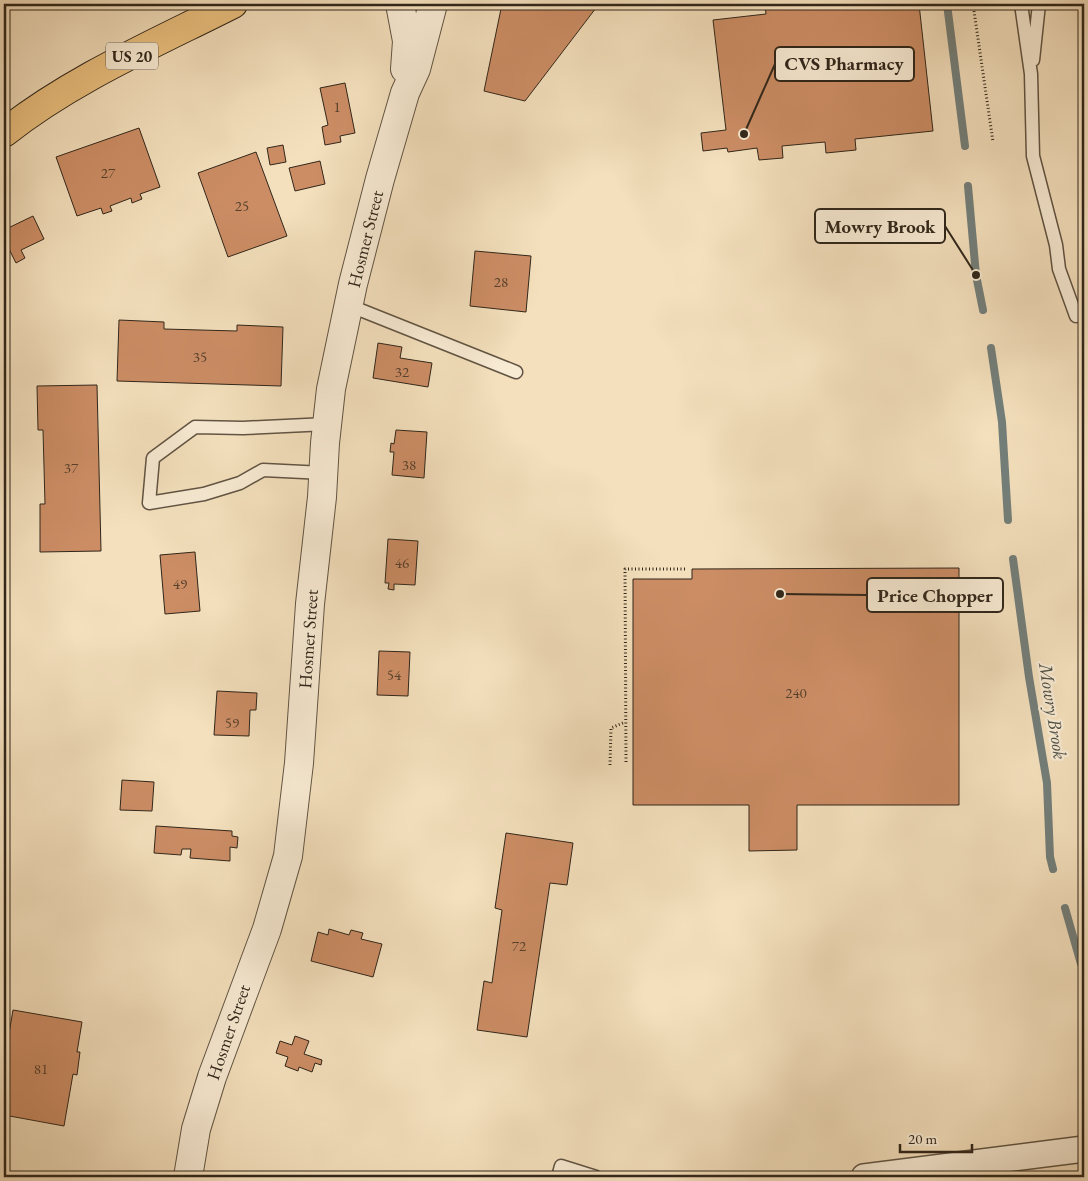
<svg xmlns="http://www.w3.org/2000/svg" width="1088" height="1181" viewBox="0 0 1088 1181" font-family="'EB Garamond',serif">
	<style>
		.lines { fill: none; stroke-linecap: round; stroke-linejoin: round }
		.stream { stroke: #737f7b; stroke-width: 8 }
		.building { fill: #cc8d65; stroke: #30261a }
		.service-casing { stroke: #615443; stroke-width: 15 }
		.minor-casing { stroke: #615443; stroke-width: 28 }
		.tertiary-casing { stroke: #615443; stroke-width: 30 }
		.primary-casing { stroke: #30261a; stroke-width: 30 }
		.path { stroke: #30261a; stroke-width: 3; stroke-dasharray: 1 2.5; stroke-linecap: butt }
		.service { stroke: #f8ebd4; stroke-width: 12 }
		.minor { stroke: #f8ebd4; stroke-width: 25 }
		.tertiary { stroke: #f8ebd4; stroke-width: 28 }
		.primary { stroke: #eac07e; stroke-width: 28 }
		.labels { text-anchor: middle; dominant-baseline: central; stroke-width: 4.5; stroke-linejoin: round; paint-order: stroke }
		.number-label { font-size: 15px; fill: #57402d }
		.shield { fill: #f8ebd4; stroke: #6c6152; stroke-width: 1 }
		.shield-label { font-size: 16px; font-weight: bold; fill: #30261a }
		.street-label { font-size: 18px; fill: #30261a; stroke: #f8ebd4 }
		.water-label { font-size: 19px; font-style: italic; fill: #51534a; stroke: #f8ebd4 }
		.leader { fill: none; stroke: #30261a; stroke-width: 2 }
		.callout-dot { fill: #30261a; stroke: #f8ebd4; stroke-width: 2 }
		.callout { fill: #f8ebd4; stroke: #30261a; stroke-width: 2 }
		.callout-label { font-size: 19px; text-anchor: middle; font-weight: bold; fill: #30261a }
	</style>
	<rect width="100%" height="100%" fill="#f4e0bd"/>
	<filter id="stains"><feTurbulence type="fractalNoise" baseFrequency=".004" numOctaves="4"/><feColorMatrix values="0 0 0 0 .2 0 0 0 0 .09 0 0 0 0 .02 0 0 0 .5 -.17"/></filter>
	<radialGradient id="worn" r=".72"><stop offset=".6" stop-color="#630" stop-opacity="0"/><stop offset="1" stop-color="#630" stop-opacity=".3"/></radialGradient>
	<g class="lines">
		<path class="stream" d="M947,4L965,146
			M968,186L976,275L983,310
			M991,348L1002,422L1008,520
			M1013,559L1029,677L1047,783L1050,857L1053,869
			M1065,908L1081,964L1084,967"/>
	</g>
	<path class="building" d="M502,4H599L525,101L484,91Z
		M782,4H919L933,131L855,139L856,150L826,153L825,142L782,146L783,158L759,160L757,148L728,152L727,148L703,151L701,133L726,130L713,20L766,14L765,6Z
		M345,83L355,133L340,136L341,142L325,145L322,127L328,125L320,88Z
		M139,128L160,187L140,194L142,199L132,203L131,198L110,206L112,211L103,214L101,208L77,216L56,157Z
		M283,145L286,162L270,165L267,148Z
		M256,152L287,236L228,257L198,173Z
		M320,161L325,184L295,191L289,168Z
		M33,216L44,239L21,250L25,258L16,263L4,239V230Z
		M475,251L531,256L526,312L470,306Z
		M119,320L164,322V329L237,331V325L283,327L281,386L117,381Z
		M378,343L402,347L400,358L432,363L428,387L373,378Z
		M97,385L101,551L40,552V504H45L43,430H38L37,386Z
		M396,430L427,432L424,478L392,475L394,452H390L391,443L394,444Z
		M388,539L418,541L415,585L394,584V590L388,589L389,583H385Z
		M195,552L200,611L165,614L160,555Z
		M1083,557H1084V856H1082Z
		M959,568V805H797V850L749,851V805H633V579H692V569Z
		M379,651L410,652L408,696L377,695Z
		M217,691L257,693L256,710H250L249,736L214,735Z
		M122,780L154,782L152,811L120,810Z
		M156,826L232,831V836L238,837L237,848L230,847V861L190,858L191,849H182L181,855L154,853Z
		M506,833L573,843L567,885L550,883L527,1037L477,1030L484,981L492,983L502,910L495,908Z
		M329,929L349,935L351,930L363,933L361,939L382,944L373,977L311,961L318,932L328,935Z
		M13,1010L82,1022L77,1052H80L77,1075L73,1074L64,1126L4,1115V1063Z
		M295,1036L309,1041L304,1054L322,1060L321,1065L315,1063L312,1072L299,1067L298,1071L285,1066L288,1057L276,1053L280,1041L292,1045Z"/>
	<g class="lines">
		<g class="service-casing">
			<path id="service" d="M1021,4L1031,74L1033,156L1056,245L1059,269L1076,316
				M1033,60L1039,4
				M348,305L516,372
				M324,473L263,470L240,483L204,494L149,503L153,458L195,427L243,428L327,424
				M558,1177L561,1166L596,1177"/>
		</g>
		<g class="minor-casing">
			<path id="minor" d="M864,1177L1084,1149"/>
		</g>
		<g class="tertiary-casing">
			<path id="tertiary" d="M400,4L407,41L405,69
				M188,1177L196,1129L212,1077L267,929L288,856L299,763L310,604L322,497L325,443L331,389L353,284L380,179L405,93L416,69L433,4"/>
		</g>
		<g class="primary-casing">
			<path id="primary" d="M4,133C72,79 156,43 233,4"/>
		</g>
		<path class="path" d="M973,4L993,142
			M626,762L625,569H685
			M610,765L611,728L625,722"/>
		<use href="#service" class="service"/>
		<use href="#minor" class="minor"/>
		<use href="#tertiary" class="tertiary"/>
		<use href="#primary" class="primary"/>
	</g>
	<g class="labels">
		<g class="number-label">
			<text x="337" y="106">1</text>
			<text x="108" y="172">27</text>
			<text x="242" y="205">25</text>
			<text x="501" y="281">28</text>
			<text x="200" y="356">35</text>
			<text x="402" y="371">32</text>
			<text x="409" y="464">38</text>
			<text x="71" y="467">37</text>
			<text x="402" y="562">46</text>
			<text x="180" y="583">49</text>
			<text x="394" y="674">54</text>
			<text x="796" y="692">240</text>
			<text x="232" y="722">59</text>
			<text x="519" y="945">72</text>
			<text x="41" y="1068">81</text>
		</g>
		<rect class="shield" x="106" y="42.5" width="52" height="27" rx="4"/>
		<g class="shield-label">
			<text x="132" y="56">US 20</text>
		</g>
		<g class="street-label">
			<text transform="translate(365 239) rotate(-76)">Hosmer Street</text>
			<text transform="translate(308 639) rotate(-86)">Hosmer Street</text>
			<text transform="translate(228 1032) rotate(-71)">Hosmer Street</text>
		</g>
		<g class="water-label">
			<text transform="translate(1053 711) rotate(81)">Mowry Brook</text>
		</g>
	</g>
	<path class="leader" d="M744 134L775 64M976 275L945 226M780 594L867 595"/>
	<g class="callout-dot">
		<circle cx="744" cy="134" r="5"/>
		<circle cx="976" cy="275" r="5"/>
		<circle cx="780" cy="594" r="5"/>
	</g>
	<g class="callout">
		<rect x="775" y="47" width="139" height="34" rx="5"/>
		<rect x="815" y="209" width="130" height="34" rx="5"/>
		<rect x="867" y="578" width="136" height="34" rx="5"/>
	</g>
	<g class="callout-label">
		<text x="844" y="70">CVS Pharmacy</text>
		<text x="880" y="233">Mowry Brook</text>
		<text x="935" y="602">Price Chopper</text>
	</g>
	<rect width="1088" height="1181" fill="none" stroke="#f4e0bd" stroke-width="20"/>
	<rect x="5" y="5" width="1078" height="1171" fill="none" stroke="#30261a" stroke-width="2.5"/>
	<rect x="10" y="10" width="1068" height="1161" fill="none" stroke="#30261a"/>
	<path d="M900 1144v8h72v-8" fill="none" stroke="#30261a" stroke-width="2.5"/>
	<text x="908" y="1144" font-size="15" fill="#30261a" stroke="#f8ebd4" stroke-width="4" paint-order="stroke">20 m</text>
	<rect width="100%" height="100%" filter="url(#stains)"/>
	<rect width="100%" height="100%" fill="url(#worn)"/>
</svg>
